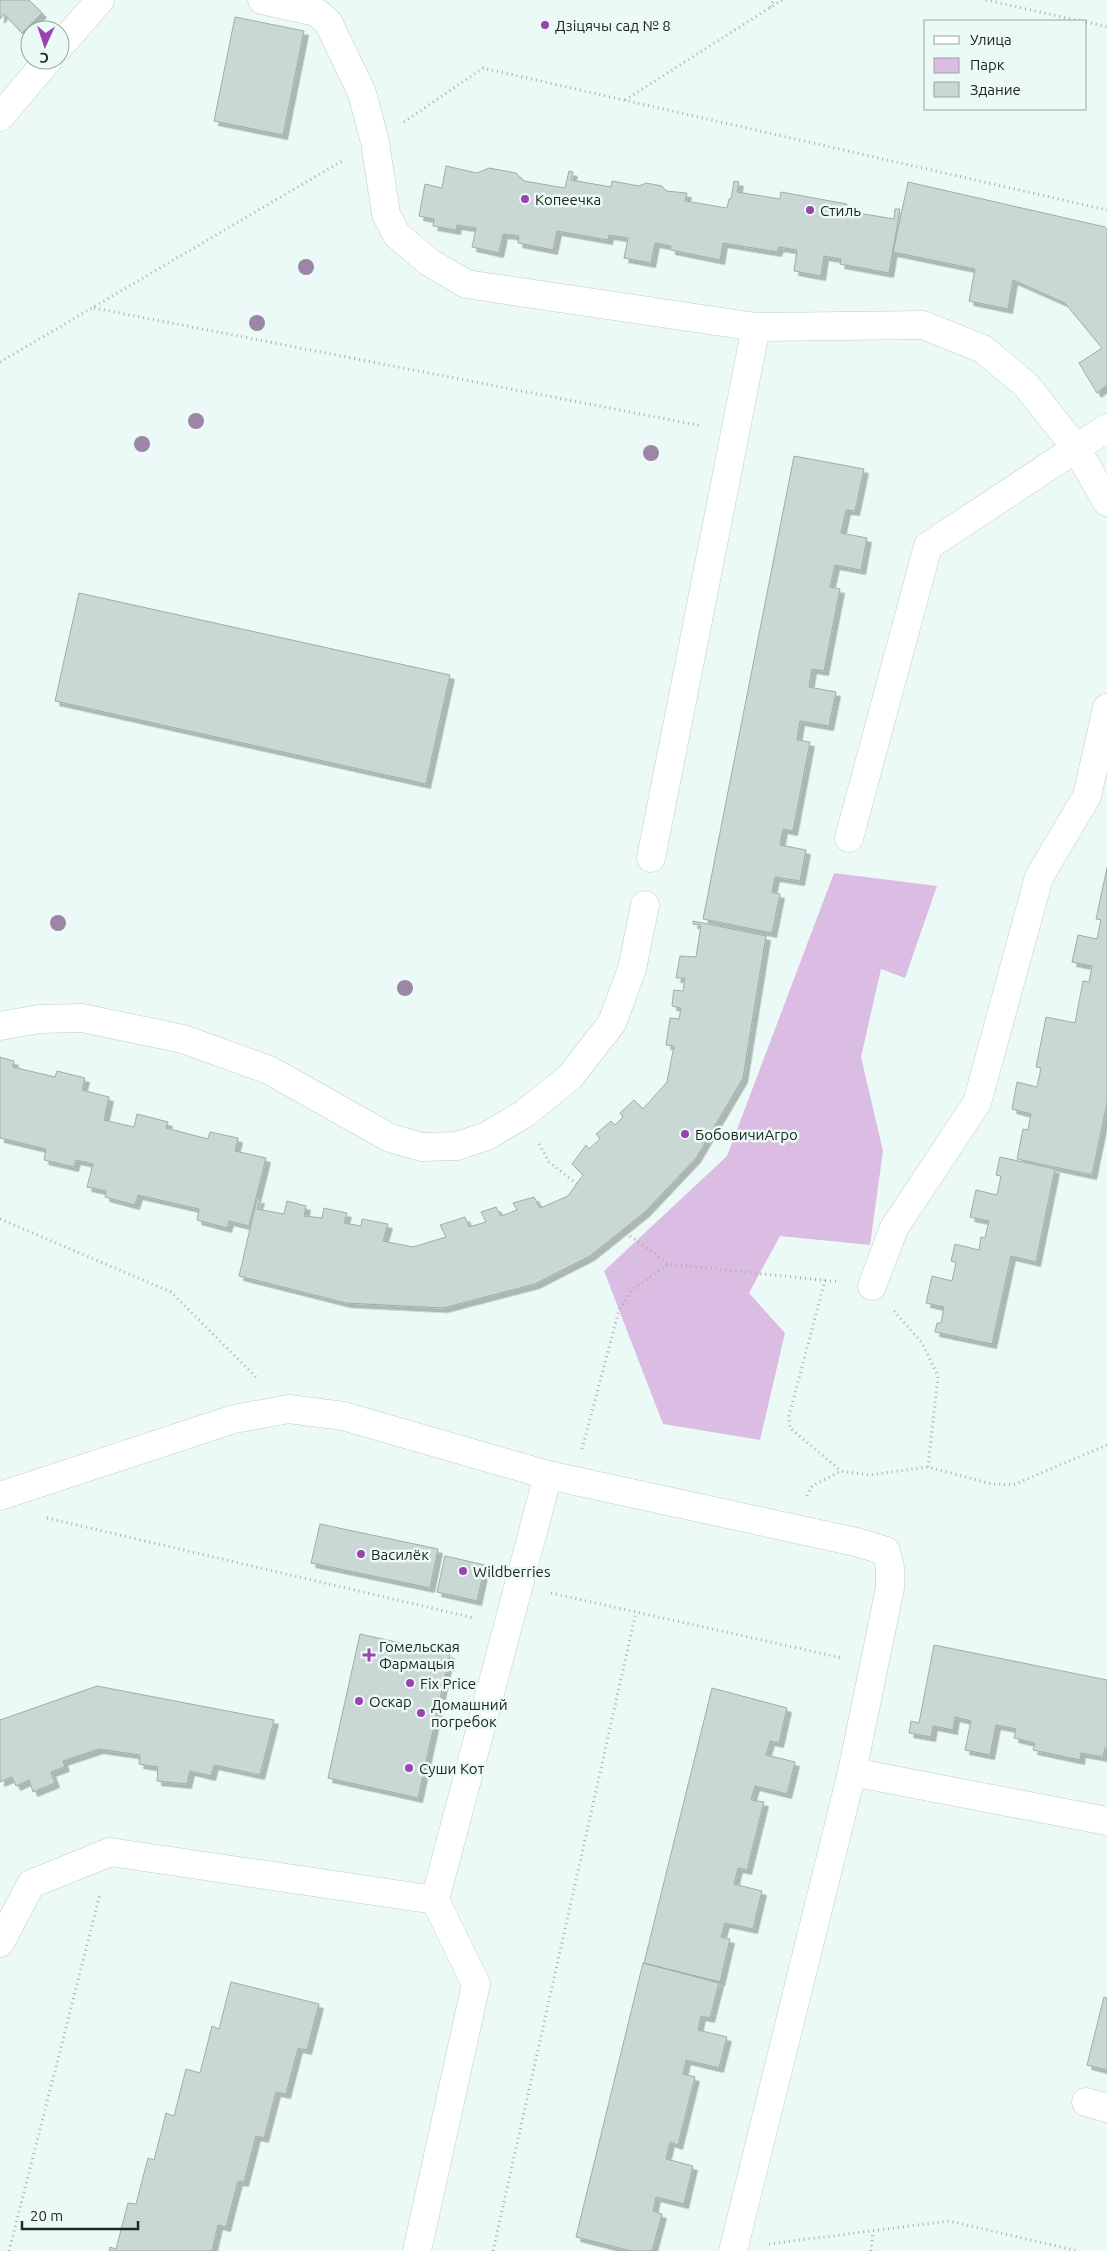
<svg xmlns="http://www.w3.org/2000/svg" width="1107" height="2251" viewBox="0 0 1107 2251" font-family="Ubuntu,sans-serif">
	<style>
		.green { fill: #dbbde3 }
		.building { fill: #c9d8d5; stroke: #9fadaa; filter: url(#shadow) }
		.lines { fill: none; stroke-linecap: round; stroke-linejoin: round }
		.minor-casing { stroke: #bfcecb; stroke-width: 29 }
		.path { stroke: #a5b1af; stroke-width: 3; stroke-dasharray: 1 4; stroke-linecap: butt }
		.minor { stroke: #fff; stroke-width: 28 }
		.tree { fill: #9b86a7 }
		.poi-dot { fill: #9a43af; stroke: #ebfaf7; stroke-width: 2 }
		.labels { text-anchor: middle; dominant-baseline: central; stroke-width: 5; stroke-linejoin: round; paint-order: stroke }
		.poi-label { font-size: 15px; fill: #212625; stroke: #ebfaf7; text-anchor: start }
	</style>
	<defs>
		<filter id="shadow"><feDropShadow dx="4.5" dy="4.5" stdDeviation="0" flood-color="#0004"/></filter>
	</defs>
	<rect width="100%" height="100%" fill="#ebfaf7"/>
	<path class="green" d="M834,873L937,886L905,978L881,969L861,1057L883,1151L870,1245L780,1236L749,1293L785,1333L760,1440L663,1424L604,1271L727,1156Z"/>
	<path class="building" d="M0,0H29L42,13L22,33L4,14L0,19Z
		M235,17L304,31L283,135L214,121Z
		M446,166L477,173L489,168L516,173L524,181L565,188L569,171L573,172L571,180L611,187L612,181L639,186L646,183L662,186L666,191L687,193L685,201L727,208L729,199H731L734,181L739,182L737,192L780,199L781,192L847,204L846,211L894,219L895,209H900L889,273L840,264L841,259L824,256L821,276L794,271L797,250L779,247L777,252L723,243L720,260L671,250V246L655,243L651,263L624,258L628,238L609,235L608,240L557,231L553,250L518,243L519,236L503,234L499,253L472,247L476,228L457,225L456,230L433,226L434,219L419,216L425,184L442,188Z
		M908,182L1105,227L1107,230V385L1097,393L1079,363L1102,348L1065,303L1013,280L1008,309L969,301L975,269L893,252Z
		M794,456L864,469L855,511L846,510L841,533L867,538L861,570L835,565L830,587L840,589L824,671L812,669L809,687L836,692L829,726L800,721L797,740L810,742L793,831L783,829L780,845L806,850L800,881L775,877L772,892L780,894L772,933L703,919Z
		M79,593L450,675L426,784L55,701Z
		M1107,868V1103L1092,1175L1017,1159L1023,1129L1028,1130L1031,1114L1012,1109L1017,1082L1037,1087L1041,1068L1036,1067L1046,1017L1075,1023L1083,981L1089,982L1092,966L1072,962L1078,935L1097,939L1101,920L1096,919Z
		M693,921L766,936L743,1078L696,1158L645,1212L590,1256L535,1284L443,1308L346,1303L239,1276L257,1199H260L257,1209L284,1214L287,1201L306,1206L304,1216L322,1218L324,1208L347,1213L344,1223L361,1226L362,1219L388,1224L383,1241L413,1247L446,1237L440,1225L465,1217L469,1227L486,1222L481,1212L496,1207L501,1216L517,1210L513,1203L534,1197L540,1208L568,1196L583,1175L572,1164L586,1145L589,1149L600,1139L596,1134L611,1121L615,1125L623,1117L620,1113L634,1100L643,1109L667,1082L674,1046L666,1045L670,1018L679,1019L681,1008L672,1006L673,996L674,990L683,991L685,978H676L680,956L696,957L701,925L693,924Z
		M0,1057L14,1061L13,1067L55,1077L57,1071L85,1078L82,1090L109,1097L104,1120L134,1127L137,1114L168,1122L166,1128L208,1139L210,1132L238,1138L235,1151L266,1158L249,1226L229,1221L227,1228L197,1220L199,1209L138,1195L135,1205L105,1197L106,1191L87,1187L93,1164L76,1160L74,1167L44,1160L46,1149L0,1138Z
		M1000,1157L1055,1169L1036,1262L1011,1256L992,1344L935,1332L937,1323H941L944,1307L926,1303L932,1276L952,1281L956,1262L951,1261L955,1244L979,1250L981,1237L985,1238L989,1221L970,1217L976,1190L997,1195L1001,1176L996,1175Z
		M320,1524L438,1549L430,1588L311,1563Z
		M445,1556L485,1565L477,1601L437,1592Z
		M360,1634L450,1654L418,1798L328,1778Z
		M934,1645L1107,1680V1748H1105L1103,1757L1081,1753L1080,1760L1033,1750L1035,1743L1014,1738L1016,1729L996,1725L990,1755L965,1750L971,1721L955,1717L953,1730L933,1726L931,1737L909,1733L911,1721L919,1723Z
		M97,1686L274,1720L260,1775L214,1765L211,1776L190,1771L187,1784L157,1781L158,1767L139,1764L140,1755L99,1749L63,1761L65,1767L51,1772L55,1783L33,1792L29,1780L16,1786L12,1777L0,1782V1720Z
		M712,1688L787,1708L779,1743L770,1741L766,1755L795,1762L787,1794L755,1786L751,1800L764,1802L747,1870L738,1868L734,1884L762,1891L753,1929L725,1923L721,1937L730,1939L720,1982L644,1963Z
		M643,1963L719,1983L710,2018L701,2016L698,2030L727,2037L719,2068L686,2060L683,2074L695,2077L678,2145L670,2142L666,2159L693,2166L684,2204L656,2197L653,2211L662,2214L652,2251H631L576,2237Z
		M231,1982L319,2004L307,2050L298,2048L286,2094L276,2092L264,2138L256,2136L244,2182L238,2181L226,2227L218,2225L212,2251H109L110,2247L116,2249L128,2203L136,2204L148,2158L154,2160L166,2113L174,2116L186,2069L200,2073L212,2026L219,2029Z
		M1104,1997L1107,1998V2070L1087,2065Z"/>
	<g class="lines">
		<g class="minor-casing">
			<path id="minor" d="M262,0L316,12L328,22L362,93L375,142L386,214L397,235L429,262L466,284L756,327L923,325L983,349L1026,385L1076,448L1107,502
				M60,46L100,0
				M0,117L48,60
				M849,838L928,546L1107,428
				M651,858L756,327
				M0,1026L39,1019L82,1018L183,1039L269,1070L390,1138L422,1147L457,1146L487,1136L524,1114L570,1077L612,1023L632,969L645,905
				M872,1286L894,1228L977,1103L1039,877L1087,796L1107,708
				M0,1496L234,1419L289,1409L343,1416L548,1475L856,1542L886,1551L890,1568V1588L852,1772L733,2251
				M852,1772L1107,1821
				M0,1943L31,1884L110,1852L435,1900
				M1086,2102L1107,2108
				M417,2251L476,1984L435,1900L548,1475"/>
		</g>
		<path class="path" d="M986,0L1080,21
			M770,7L774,0
			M1086,22L1107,27
			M625,100L782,0
			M404,122L483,68L1107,210
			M94,308L702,426
			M0,362L342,161
			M539,1144L549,1162L577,1184
			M0,1219L171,1292L258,1379
			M622,1230L668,1264L840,1282
			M825,1280L789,1416L790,1428L841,1471
			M894,1311L922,1343L938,1376L928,1467
			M582,1449L619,1310L632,1290L668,1264
			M807,1496L812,1486L841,1471L869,1475L928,1467L992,1484L1013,1485L1107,1445
			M47,1518L474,1618
			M551,1593L842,1658
			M769,2244L949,2221L1078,2251
			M9,2251L100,1894
			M493,2251L636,1612
			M871,2251L873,2231"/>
		<use href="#minor" class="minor"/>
	</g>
	<g class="tree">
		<circle cx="306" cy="267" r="8"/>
		<circle cx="257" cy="323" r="8"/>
		<circle cx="196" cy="421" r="8"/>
		<circle cx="142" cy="444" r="8"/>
		<circle cx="651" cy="453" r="8"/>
		<circle cx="58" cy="923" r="8"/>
		<circle cx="405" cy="988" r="8"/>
	</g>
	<g class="poi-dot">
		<circle cx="545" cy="25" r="5"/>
		<circle cx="525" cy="199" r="5"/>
		<circle cx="810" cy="210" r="5"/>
		<circle cx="685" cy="1134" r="5"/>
		<circle cx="361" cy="1554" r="5"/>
		<circle cx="463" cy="1571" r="5"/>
		<path d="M366.5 1647.5h5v5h5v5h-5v5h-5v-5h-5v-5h5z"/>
		<circle cx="410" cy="1683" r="5"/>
		<circle cx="359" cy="1701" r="5"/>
		<circle cx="421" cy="1713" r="5"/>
		<circle cx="409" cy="1768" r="5"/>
	</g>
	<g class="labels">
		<g class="poi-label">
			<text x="555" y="25">Дзіцячы сад № 8</text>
			<text x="535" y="199">Копеечка</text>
			<text x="820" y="210">Стиль</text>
			<text x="695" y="1134">БобовичиАгро</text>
			<text x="371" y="1554">Василёк</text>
			<text x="473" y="1571">Wildberries</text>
			<text x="379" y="1646">Гомельская<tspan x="379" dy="17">Фармацыя</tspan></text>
			<text x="420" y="1683">Fix Price</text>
			<text x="369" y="1701">Оскар</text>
			<text x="431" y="1704">Домашний<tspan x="431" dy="17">погребок</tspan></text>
			<text x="419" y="1768">Суши Кот</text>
		</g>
	</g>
	<rect x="924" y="20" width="162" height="90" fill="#ebfaf7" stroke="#9aa5a3"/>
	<rect x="934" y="36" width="25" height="8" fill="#ffffff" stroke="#9aa5a3"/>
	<text x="970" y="45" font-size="15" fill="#212625">Улица</text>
	<rect x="934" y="58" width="25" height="15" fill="#dbbde3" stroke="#9aa5a3"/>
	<text x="970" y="70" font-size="15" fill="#212625">Парк</text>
	<rect x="934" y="82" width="25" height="15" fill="#c9d8d5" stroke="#9aa5a3"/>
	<text x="970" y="95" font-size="15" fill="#212625">Здание</text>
	<g transform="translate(45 45) rotate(183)"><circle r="24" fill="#ebfaf7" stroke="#9aa5a3"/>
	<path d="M0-4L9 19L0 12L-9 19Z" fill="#9a43af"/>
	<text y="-8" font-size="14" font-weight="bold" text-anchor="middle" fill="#212625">С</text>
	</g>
	<path d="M22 2221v8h116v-8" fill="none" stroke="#212625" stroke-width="2.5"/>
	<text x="30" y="2221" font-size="15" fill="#212625" stroke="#ebfaf7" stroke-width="4" paint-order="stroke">20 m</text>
</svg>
